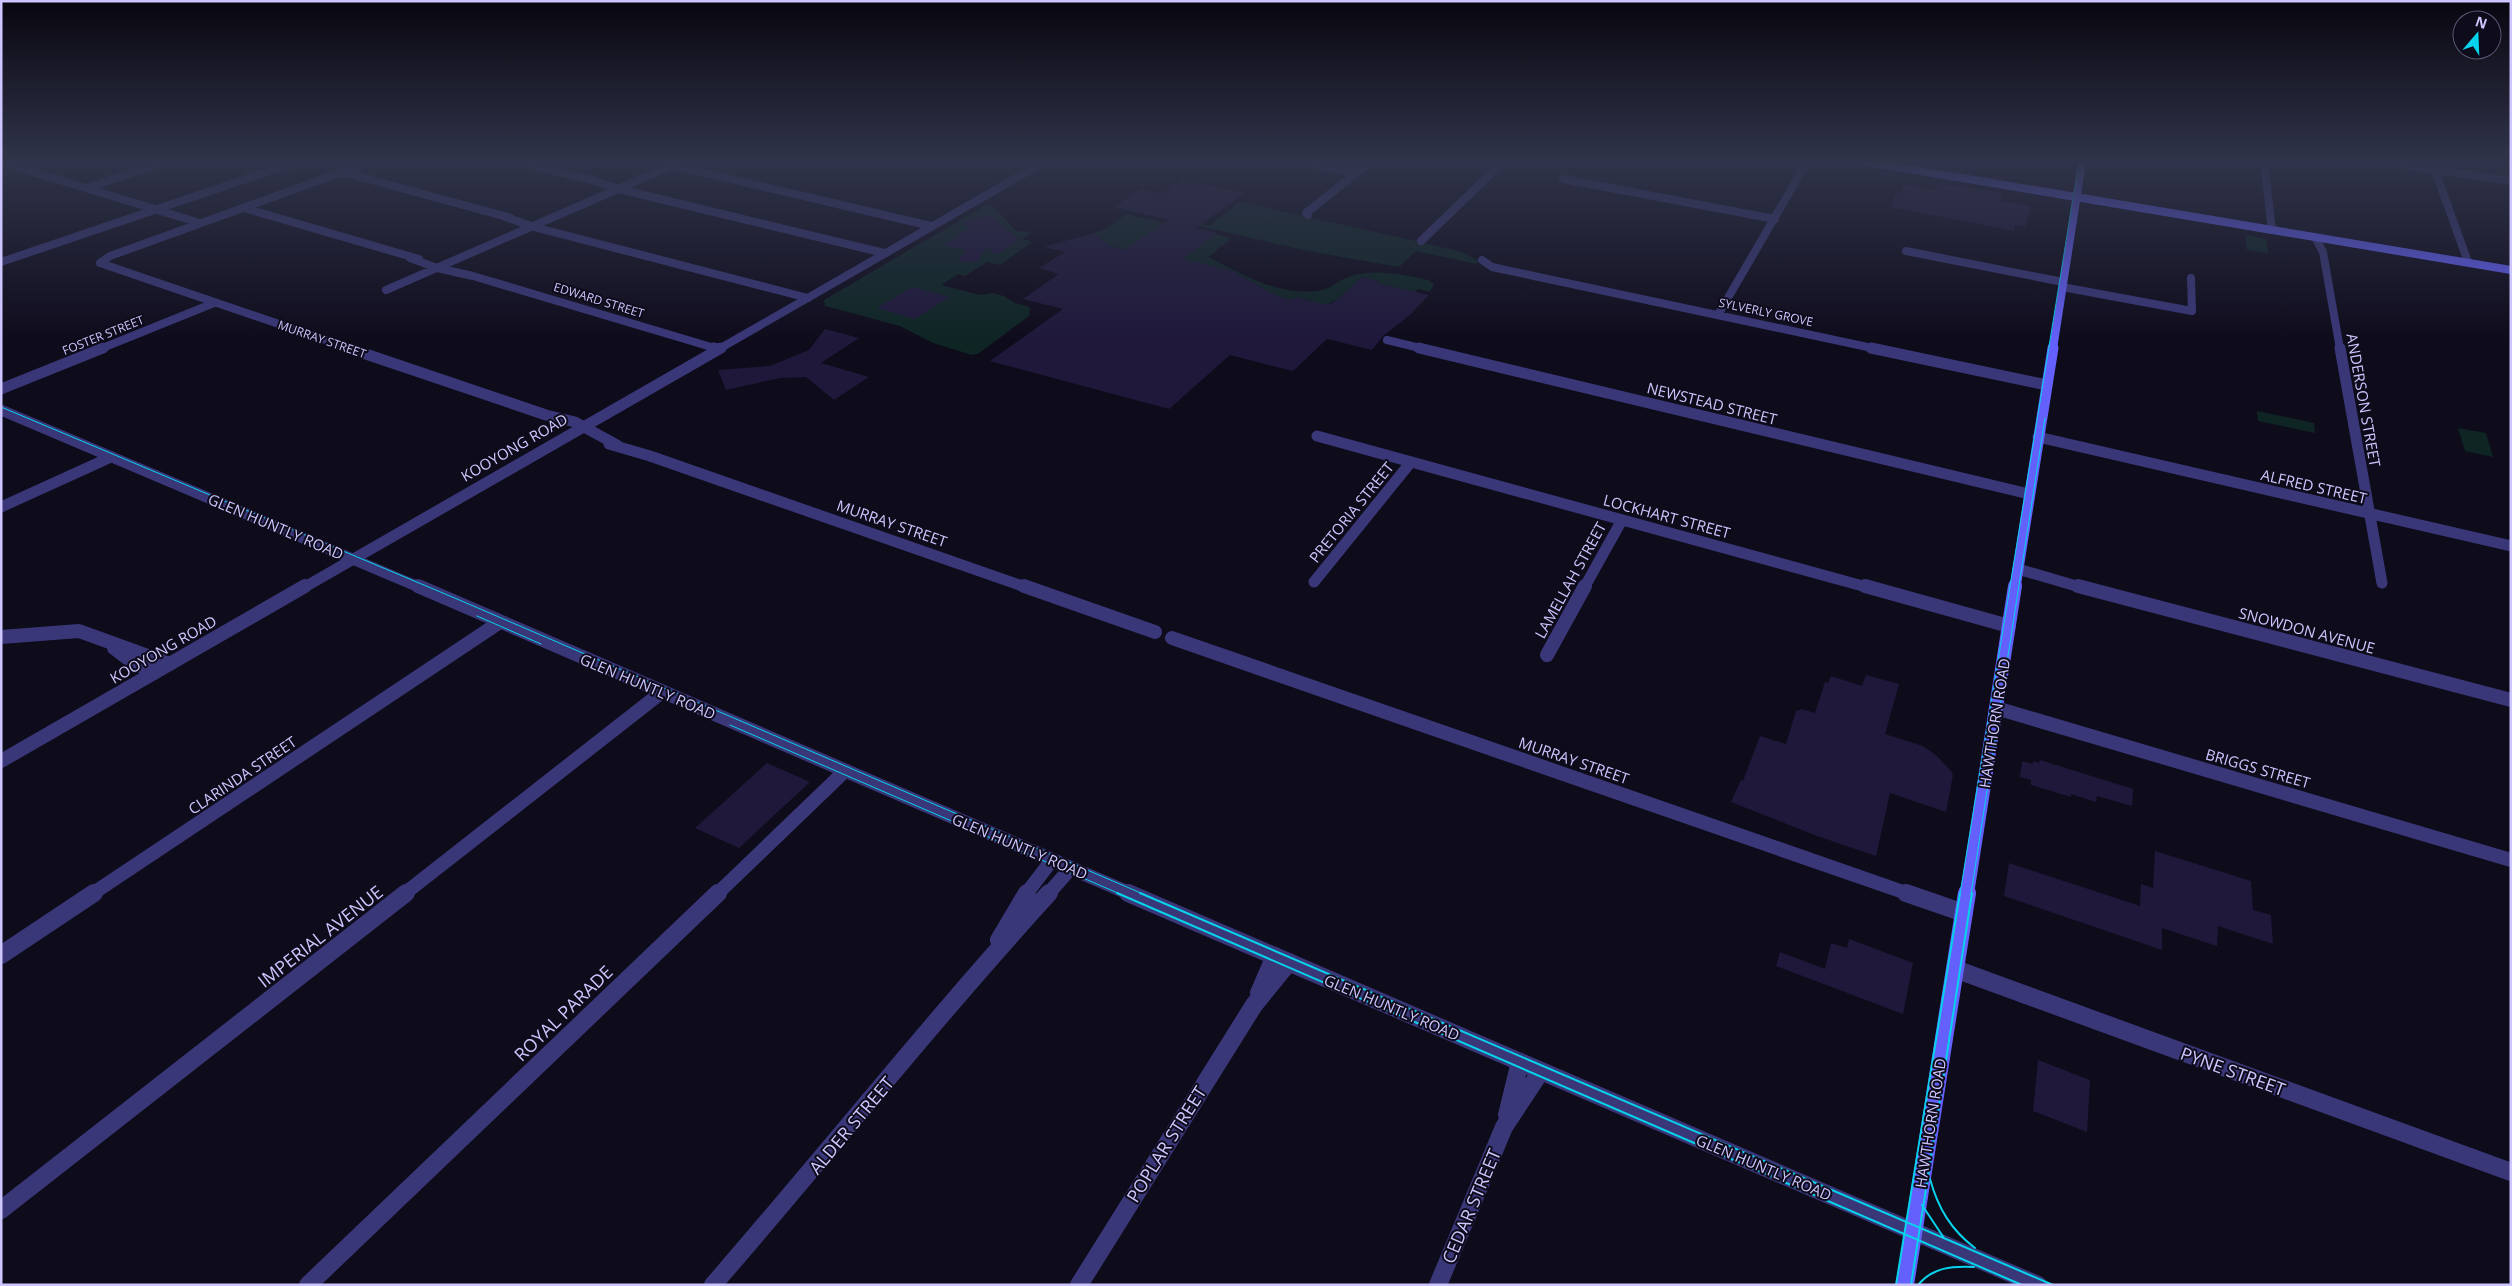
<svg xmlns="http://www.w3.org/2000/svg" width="2512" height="1286" viewBox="0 0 2512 1286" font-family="'Open Sans',sans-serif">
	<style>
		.green { fill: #0e2524 }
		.building { fill: #1f183b }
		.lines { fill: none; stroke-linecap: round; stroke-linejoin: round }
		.minor-far3 { stroke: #3a3779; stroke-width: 8 }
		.minor-far2 { stroke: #3a3779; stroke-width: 11 }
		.minor-far1 { stroke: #3a3779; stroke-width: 14 }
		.minor { stroke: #3a3779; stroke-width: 18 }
		.tertiary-far3 { stroke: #3a3779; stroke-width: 8 }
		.tertiary-far2 { stroke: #3a3779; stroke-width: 11 }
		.tertiary-far1 { stroke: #3a3779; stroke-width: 14 }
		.tertiary { stroke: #3a3779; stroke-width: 18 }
		.secondary-far3 { stroke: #6460fb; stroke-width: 8 }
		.secondary-far2 { stroke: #6460fb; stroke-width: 11 }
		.secondary-far1 { stroke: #6460fb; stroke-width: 14 }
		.secondary { stroke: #6460fb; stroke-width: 18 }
		.tram-far1 { stroke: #06d3eb; stroke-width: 1 }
		.tram { stroke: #06d3eb; stroke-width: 2 }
		.labels { text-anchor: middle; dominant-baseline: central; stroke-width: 4; stroke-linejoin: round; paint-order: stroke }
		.far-street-label { font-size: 12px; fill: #cdc6fe; stroke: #0e0b1b }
		.street-label { font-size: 15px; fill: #cdc6fe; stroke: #0e0b1b }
		.near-street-label { font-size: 18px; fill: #cdc6fe; stroke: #0e0b1b }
	</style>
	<rect width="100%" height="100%" fill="#0e0b1b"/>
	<path class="green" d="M1240,202L1407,239L1462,252L1479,261L1476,264L1416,251L1399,267L1303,250L1190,224L1210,225Z
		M988,204L995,208L1016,231L1033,232L1022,239L1032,242L1000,265L987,262L965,276L958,274L941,285L980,295L992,293L1004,296L1015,303L1030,307L1029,316L978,354L972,355L933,343L900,326L825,306L824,300Z
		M1127,214L1232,238L1208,257C1242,274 1278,296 1317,291C1330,290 1337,281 1348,277C1374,268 1402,274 1428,280L1434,284L1430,292L1418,289L1415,292L1376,283L1379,281L1362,277L1337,300L1331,302L1319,313L1310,300L1296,297L1292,300L1251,290L1255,284L1232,271L1206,265L1201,269L1111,247L1094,233L1103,230Z
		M2245,235L2266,239L2268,253L2247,250Z
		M2257,411L2314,423L2315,433L2258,421Z
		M2458,428L2486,433L2493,457L2465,451Z"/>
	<path class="building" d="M1182,180L1245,193L1196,228L1217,233L1182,259L1232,271L1279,297L1292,300L1296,297L1328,305L1337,300L1362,277L1379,281L1376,283L1429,295L1411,314L1383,336L1372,350L1327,339L1293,371L1230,355L1169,409L990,361L1063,309L1023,299L1059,274L1039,268L1065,252L1044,247L1094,233L1111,247L1124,250L1169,220L1113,207L1141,189L1161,194Z
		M1904,185L1936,190L1938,185L1966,187L2003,193L2001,201L2031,206L2026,227L2015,225L2014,231L1890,207L1896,193L1900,194Z
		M990,215L1020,240L997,255L986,247L978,262H958L965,250L944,245L969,228L962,222Z
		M912,287L949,297L915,319L877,308Z
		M825,329L859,338L821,363L869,377L834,400L806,377L780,378L726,390L718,370L770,366L809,350Z
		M1866,675L1899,684L1885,734L1923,746L1937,756L1951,771L1953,775L1946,812L1890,793L1876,856L1817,836L1731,802L1741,780L1743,781L1760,736L1786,744L1796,711L1802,709L1815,713L1825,682L1828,683L1831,676L1862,686Z
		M2040,760L2133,789L2132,806L2097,796L2096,802L2071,794V797L2031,785V780L2020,777L2022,761L2033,764V761L2039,763Z
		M767,763L810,782L739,848L695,828Z
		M2155,851L2251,881L2253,910L2271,915L2273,944L2218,926L2217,946L2162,928V950L2004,896L2009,863L2140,906L2141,884L2153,888Z
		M1849,939L1913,963L1903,1014L1776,966L1780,952L1825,969L1831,943L1847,948Z
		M2038,1060L2090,1080L2087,1132L2033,1111Z"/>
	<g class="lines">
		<path class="minor-far3" d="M1,162L200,223
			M519,162L596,181
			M1299,162L1356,173
			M2267,162L2265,170L2272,230
			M2383,162L2511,181
			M667,164L931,226
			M1912,169L1915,162
			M2435,170L2468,262
			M342,172L511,218
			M588,179L619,189L884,253
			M1563,179L1775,219
			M86,188L165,162
			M244,208L419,259
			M1308,215L1306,213L1370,162
			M505,217L534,227L808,298
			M2315,237L2323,252L2340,349
			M1421,241L1503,162
			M1906,251L2063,282
			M410,258L437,268L473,276L718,349
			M1482,260L1492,267L1877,349
			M1,262L296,162
			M2062,287L2192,311L2191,278
			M386,290L673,165
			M1718,315L1807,162
			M1387,340L1424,349
			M100,349L214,303
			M352,349L100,263L110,256L370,162"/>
		<path class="minor-far2" d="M348,348L546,415L575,422L617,445
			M713,348L718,349
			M1419,348L2029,494
			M1871,348L2047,385
			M2340,348L2382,583
			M1,389L103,348
			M1317,436L1870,588
			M2038,437L2511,546
			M609,444L650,456L1028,588
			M1,507L111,457
			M2018,569L2083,588
			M1314,582L1411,462
			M1584,588L1622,520"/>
		<path class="minor-far1" d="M1024,586L1155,632
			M1865,586L2009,626
			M2078,586L2511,700
			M1,637L79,631L170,664
			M1172,638L1909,894
			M114,648L131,661L154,673
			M1547,655L1585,586
			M1996,708L2511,860
			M92,894L500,622
			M404,894L662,692
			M717,894L845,771
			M1026,894L1052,860
			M1048,894L1071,868"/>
		<path class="minor" d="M1906,893L1964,913
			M999,940L1027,893
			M1,955L94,893
			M1955,969L2511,1172
			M1259,993L1275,956
			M1507,1115L1520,1062
			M1,1210L406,893
			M308,1285L718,893
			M713,1285C826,1155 933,1020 1049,893
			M1079,1285L1254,1005L1289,962
			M1438,1285L1504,1127L1541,1071"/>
		<path class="tertiary-far3" d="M719,349L1044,162"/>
		<path class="tertiary-far2" d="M1,410L421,588
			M303,588L721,348"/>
		<path class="tertiary-far1" d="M418,586L1131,894
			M1,761L305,586"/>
		<path class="tertiary" d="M1128,893L2038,1285"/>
		<path class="secondary-far3" d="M1867,162L2511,270
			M2053,349L2082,162"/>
		<path class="secondary-far2" d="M2015,588L2053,348"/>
		<path class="secondary-far1" d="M1967,894L2015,586"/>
		<path class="secondary" d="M1905,1285L1967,893"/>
		<path class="tram-far1" d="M1,407L457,599L1143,894
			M477,616L541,644
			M730,725L1120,894
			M1960,894L2079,162
			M1971,894L2045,418"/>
		<path class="tram" d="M1117,893L2022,1285
			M1140,893L2053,1285
			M1930,1179C1938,1208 1951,1230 1975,1248
			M1922,1205L1944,1238
			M1896,1285L1960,893
			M1911,1285L1972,893
			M1918,1285C1933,1267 1952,1266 1974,1267"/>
	</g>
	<linearGradient id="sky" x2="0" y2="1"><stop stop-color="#08060f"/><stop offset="0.47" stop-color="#30344a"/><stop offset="1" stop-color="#30344a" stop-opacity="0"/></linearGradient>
	<rect width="2512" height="342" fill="url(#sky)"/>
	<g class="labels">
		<g class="far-street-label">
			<text transform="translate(599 300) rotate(17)">EDWARD STREET</text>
			<text transform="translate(1766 312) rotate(12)">SYLVERLY GROVE</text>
			<text transform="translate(103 335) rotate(-22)">FOSTER STREET</text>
			<text transform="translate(322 339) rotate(19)">MURRAY STREET</text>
		</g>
		<g class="street-label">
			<text transform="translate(2364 400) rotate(80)">ANDERSON STREET</text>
			<text transform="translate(1712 403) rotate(14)">NEWSTEAD STREET</text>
			<text transform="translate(514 447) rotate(-30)">KOOYONG ROAD</text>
			<text transform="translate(2314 486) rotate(13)">ALFRED STREET</text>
			<text transform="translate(1351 512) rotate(-51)">PRETORIA STREET</text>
			<text transform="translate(1667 516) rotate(15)">LOCKHART STREET</text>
			<text transform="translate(892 523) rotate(19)">MURRAY STREET</text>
			<text transform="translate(276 526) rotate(23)">GLEN HUNTLY ROAD</text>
			<text transform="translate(1570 580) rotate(-61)">LAMELLAH STREET</text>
			<text transform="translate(2307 630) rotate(15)">SNOWDON AVENUE</text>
			<text transform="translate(163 649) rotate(-30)">KOOYONG ROAD</text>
			<text transform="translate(648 686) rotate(23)">GLEN HUNTLY ROAD</text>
			<text transform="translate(1994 723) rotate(-81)">HAWTHORN ROAD</text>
			<text transform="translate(1574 760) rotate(19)">MURRAY STREET</text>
			<text transform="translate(2258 768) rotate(16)">BRIGGS STREET</text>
			<text transform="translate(242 775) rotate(-34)">CLARINDA STREET</text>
			<text transform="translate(1020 846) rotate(23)">GLEN HUNTLY ROAD</text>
			<text transform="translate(1392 1007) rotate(23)">GLEN HUNTLY ROAD</text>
			<text transform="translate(1930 1123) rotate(-81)">HAWTHORN ROAD</text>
			<text transform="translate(1764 1167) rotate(23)">GLEN HUNTLY ROAD</text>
		</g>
		<g class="near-street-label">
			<text transform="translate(320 936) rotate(-38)">IMPERIAL AVENUE</text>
			<text transform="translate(563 1013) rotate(-44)">ROYAL PARADE</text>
			<text transform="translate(2233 1071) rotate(20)">PYNE STREET</text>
			<text transform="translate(851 1125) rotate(-50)">ALDER STREET</text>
			<text transform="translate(1166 1144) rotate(-58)">POPLAR STREET</text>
			<text transform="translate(1471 1206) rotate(-67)">CEDAR STREET</text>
		</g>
	</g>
	<rect width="2512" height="1286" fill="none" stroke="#cdc6fe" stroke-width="5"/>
	<g transform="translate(2477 35) rotate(19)"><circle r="24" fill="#0e0b1b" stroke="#5a5676"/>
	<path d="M0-4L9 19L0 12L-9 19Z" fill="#06d3eb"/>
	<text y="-8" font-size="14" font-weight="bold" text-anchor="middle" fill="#cdc6fe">N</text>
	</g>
</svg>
